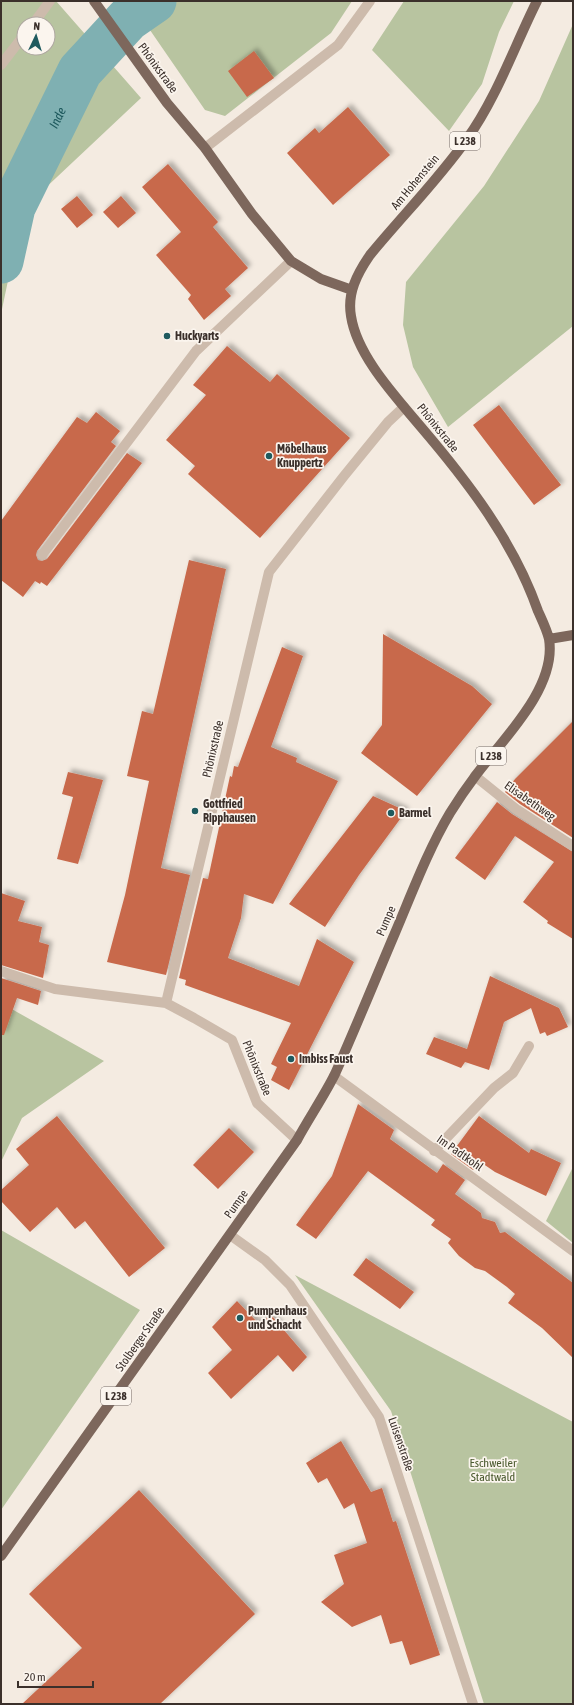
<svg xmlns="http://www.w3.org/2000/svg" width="574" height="1705" viewBox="0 0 574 1705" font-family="'Asap Condensed',sans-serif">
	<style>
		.green { fill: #b8c4a0; fill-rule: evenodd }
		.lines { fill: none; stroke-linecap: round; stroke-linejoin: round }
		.river { stroke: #7fb0b2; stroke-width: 45 }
		.building { fill: #c8694b; filter: url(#shadow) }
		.minor { stroke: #cdbbac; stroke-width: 10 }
		.major { stroke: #7d675c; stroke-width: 10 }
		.poi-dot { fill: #1f5a5e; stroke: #fbf5ee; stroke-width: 1.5 }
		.labels { text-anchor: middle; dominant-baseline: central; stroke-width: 3.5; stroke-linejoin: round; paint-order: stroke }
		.shield { fill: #fbf5ee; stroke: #756b66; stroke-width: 1 }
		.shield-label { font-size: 11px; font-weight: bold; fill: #3b302b }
		.street-label { font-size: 12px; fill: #3b302b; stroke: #fbf5ee }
		.poi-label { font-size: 12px; font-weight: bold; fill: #3b302b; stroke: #fbf5ee; text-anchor: start }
		.park-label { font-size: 12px; fill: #4a5a2e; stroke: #fbf5ee }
		.water-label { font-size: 13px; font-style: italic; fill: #1f5a5e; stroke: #fbf5ee }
	</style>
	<defs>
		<filter id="shadow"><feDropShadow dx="3.5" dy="-3.5" stdDeviation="2" flood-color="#0004"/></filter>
	</defs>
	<rect width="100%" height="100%" fill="#f4ebe1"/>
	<path class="green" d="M1,1H56L141,98L23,209L1,314ZM24,24H48V48H24Z
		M130,1H352L331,33L225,116L205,110Z
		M404,1H514L499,32L482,84L449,131L372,50Z
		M573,24V326L448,427L413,367L403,325L406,282L484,186L539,101Z
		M1,1003L104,1061L22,1118L1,1162Z
		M573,1167V1243L546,1221Z
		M1,1230L140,1310L1,1510Z
		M295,1275L573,1422V1704H484L391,1411Z"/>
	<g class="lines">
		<path class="river" id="s1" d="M1,261L13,207L80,71L128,19L154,1"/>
	</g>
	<path class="building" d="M254,51L274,78L247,97L228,71Z
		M348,107L390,155L333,205L287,153L315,128L319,133Z
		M168,164L218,222L213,227L248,268L225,289L231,296L204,320L188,299L191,295L156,255L181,232L142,187Z
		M77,196L93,215L77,228L61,209Z
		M121,196L136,213L118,228L103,212Z
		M227,346L270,382L277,374L350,438L260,538L188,474L195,466L166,440L206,395L193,385Z
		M499,405L561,485L534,505L473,425Z
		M96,412L120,431L111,442L116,446L37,551L36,555L38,560L42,561L47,559L127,453L142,463L47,586L41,582L40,584L35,581L23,597L1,580V521L77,417L87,423Z
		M189,560L226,569L161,868L190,875L166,975L107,962L125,895L149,781L127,776L142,711L153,714Z
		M383,634L472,686L492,704L417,796L361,753L382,725Z
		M282,647L303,656L271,747L297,758L296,762L338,781L273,904L244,894L241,918L228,958L299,986L317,939L354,962L289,1090L271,1080L277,1067L271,1064L291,1023L185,985L186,980L179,978L203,878L208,879L230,776L232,777L234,766L238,767Z
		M573,721V838L520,804L505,792L515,779Z
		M68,772L103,780L78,864L57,859L73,797L62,794Z
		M373,796L406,811L359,875L325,927L289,904Z
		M497,802L512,814L573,852V939L547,923L548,921L523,902L554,862L515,836L485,880L455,858Z
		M1,893L25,901L18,921L42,927L39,942L49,945L43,978L1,965Z
		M490,976L559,1008L568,1027L547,1036L545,1032L540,1034L531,1008L504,1022L489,1070L465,1062L461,1068L426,1054L434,1037L467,1049Z
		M1,978L41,991L38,1005L17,998L4,1035H1Z
		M358,1104L394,1130L390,1139L437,1173L443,1164L465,1180L455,1194L481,1213L482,1218L495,1222L500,1233L505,1232L573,1283V1358L542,1328L508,1303L515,1294L507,1287L485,1271L475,1268L459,1256L448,1243L451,1239L431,1225L435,1220L368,1171L316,1239L296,1225L332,1176Z
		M57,1116L165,1248L129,1277L85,1221L75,1229L57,1207L30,1232L1,1201V1190L29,1165L16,1149Z
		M479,1116L529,1153L531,1149L561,1163L546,1196L495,1172L479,1161L473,1170L451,1154Z
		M229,1128L254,1152L218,1189L193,1165Z
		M366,1258L414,1292L400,1309L353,1275Z
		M237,1301L259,1324L271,1315L307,1357L293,1372L278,1355L231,1399L208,1373L232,1350L212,1327Z
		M341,1441L371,1492L382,1488L393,1522L396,1521L440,1655L410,1665L402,1641L390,1644L381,1615L352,1627L321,1602L344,1584L334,1555L367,1543L354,1503L344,1509L327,1478L318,1483L306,1463Z
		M139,1490L255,1614L160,1704H22L82,1648L29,1594Z"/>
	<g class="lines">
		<path class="minor" d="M33,24L50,1
			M1,65L24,35
			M205,148L338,45L370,1
			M42,555L196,351L291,261
			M475,776L516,809L573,846
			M1,971L55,989L166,1003L194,1018L232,1040L257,1103L297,1140
			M166,1003L269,572L344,476L388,422L404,407
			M334,1076L573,1251
			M434,1151L494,1088L513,1073L529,1046
			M230,1235L265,1260L290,1285L379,1417L473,1704"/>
		<path class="major" d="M94,1L167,103L205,148L252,214L291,261L321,279L352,290
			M549,639L573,635
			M1,1556L297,1140C309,1118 324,1096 335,1074C356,1027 375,980 395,933C412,893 428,850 450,813C458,800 467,787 476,775C503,739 557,688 549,639C547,630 542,620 538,611C514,542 468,482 421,427C396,397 357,356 351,316C347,293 357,274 370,255C402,216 438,180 467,139C497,97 514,47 537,1"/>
	</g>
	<g class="poi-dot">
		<circle cx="167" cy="336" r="4"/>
		<circle cx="269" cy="456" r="4"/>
		<circle cx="195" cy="811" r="4"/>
		<circle cx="391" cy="813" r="4"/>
		<circle cx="291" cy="1059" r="4"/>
		<circle cx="240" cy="1318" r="4"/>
	</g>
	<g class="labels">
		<g class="shield">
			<rect x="450" y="132" width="30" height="18" rx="3"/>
			<rect x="476" y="747" width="30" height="18" rx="3"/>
			<rect x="101" y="1387" width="30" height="18" rx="3"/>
		</g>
		<g class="shield-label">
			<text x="465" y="141">L 238</text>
			<text x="491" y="756">L 238</text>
			<text x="116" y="1396">L 238</text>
		</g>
		<g class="street-label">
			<text transform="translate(158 68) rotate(54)">Phönixstraße</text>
			<text transform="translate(415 182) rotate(-50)">Am Hohenstein</text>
			<text transform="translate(438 428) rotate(51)">Phönixstraße</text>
			<text transform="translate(213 749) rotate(-77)">Phönixstraße</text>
			<text transform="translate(530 801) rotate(35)">Elisabethweg</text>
			<text transform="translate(386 921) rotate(-67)">Pumpe</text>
			<text transform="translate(257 1068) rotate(68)">Phönixstraße</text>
			<text transform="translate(460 1153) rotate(35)">Im Padtkohl</text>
			<text transform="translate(236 1204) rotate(-55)">Pumpe</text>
			<text transform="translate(140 1339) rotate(-55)">Stolberger Straße</text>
			<text transform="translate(401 1444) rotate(71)">Luisenstraße</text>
		</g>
		<g class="poi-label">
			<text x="175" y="336">Huckyarts</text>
			<text x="277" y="449">Möbelhaus<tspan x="277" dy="14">Knuppertz</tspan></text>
			<text x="203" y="804">Gottfried<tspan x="203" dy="14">Ripphausen</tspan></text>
			<text x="399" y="813">Barmel</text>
			<text x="299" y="1059">Imbiss Faust</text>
			<text x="248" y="1311">Pumpenhaus<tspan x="248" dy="14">und Schacht</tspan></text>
		</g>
		<g class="park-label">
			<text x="493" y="1463">Eschweiler<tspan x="493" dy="14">Stadtwald</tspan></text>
		</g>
		<g class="water-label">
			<text stroke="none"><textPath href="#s1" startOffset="155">Inde</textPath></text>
		</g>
	</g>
	<rect width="574" height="1705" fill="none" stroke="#3b302b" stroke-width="4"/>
	<g transform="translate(36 36) rotate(4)"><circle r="19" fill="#fbf5ee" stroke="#aea6a0"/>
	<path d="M0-3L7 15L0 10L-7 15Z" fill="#1f5a5e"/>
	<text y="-6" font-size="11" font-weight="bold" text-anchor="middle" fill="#3b302b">N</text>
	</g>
	<path d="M18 1681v6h75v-6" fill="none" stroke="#3b302b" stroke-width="2"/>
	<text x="24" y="1681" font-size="12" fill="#3b302b" stroke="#fbf5ee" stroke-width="3" paint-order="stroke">20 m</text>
</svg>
